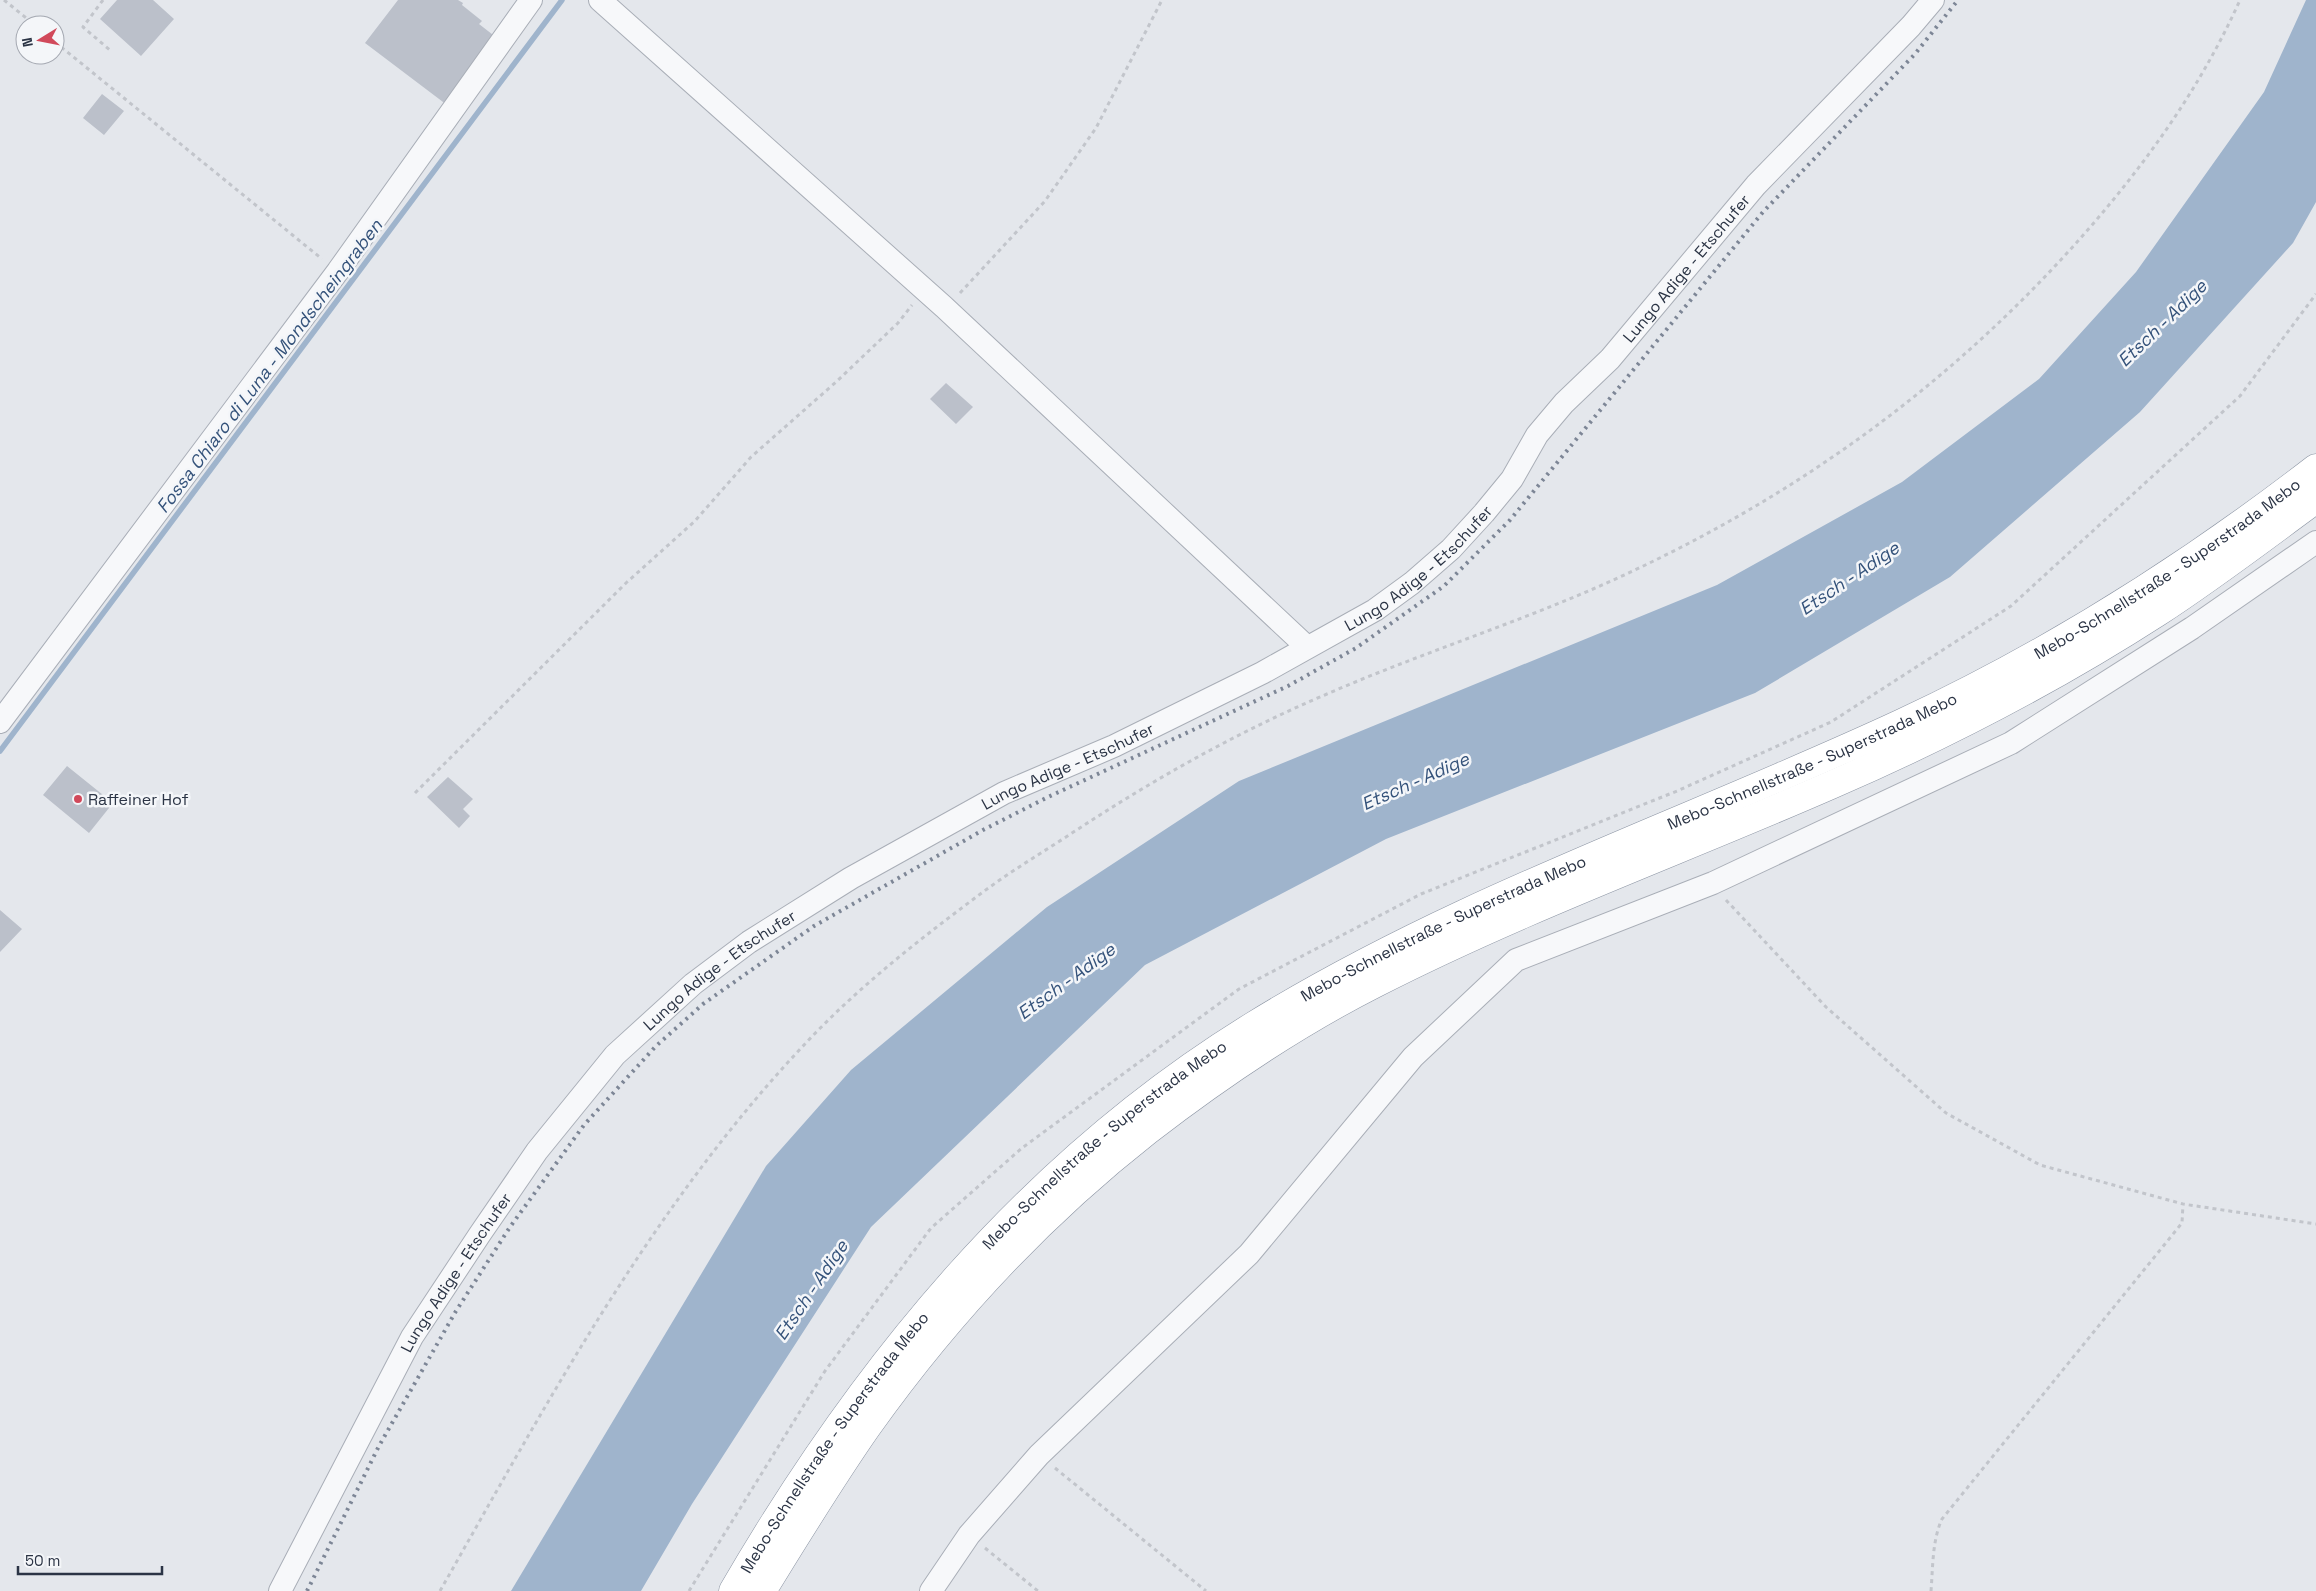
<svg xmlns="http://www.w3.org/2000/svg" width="2316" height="1591" viewBox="0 0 2316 1591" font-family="'Space Grotesk',sans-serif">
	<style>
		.water { fill: #9fb4cc }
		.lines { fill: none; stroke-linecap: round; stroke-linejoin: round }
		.stream { stroke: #9fb4cc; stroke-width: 5.5 }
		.building { fill: #bbc0ca }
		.minor-casing { stroke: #a9aeb7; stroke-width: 24 }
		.highway-casing { stroke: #8b94a3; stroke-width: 29 }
		.path { stroke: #c2c5cb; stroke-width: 3; stroke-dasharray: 4 4; stroke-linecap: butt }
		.minor { stroke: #f7f8fa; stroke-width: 22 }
		.highway { stroke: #fff; stroke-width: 28 }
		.rail { stroke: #7d8696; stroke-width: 4; stroke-dasharray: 2.5 5; stroke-linecap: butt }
		.poi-dot { fill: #d1495b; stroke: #f4f6f9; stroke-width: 2 }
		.labels { text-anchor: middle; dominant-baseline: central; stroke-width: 5; stroke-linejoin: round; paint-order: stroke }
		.street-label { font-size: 16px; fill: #2b3445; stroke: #f4f6f9 }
		.poi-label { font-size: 16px; fill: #2b3445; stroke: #f4f6f9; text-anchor: start }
		.water-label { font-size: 18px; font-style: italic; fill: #34527a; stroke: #f4f6f9 }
	</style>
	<rect width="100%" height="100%" fill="#e4e7ec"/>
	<path class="water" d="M2306,0H2316V202L2293,243L2140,412L1950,577L1755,693L1386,839L1145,965L871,1227L692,1504L641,1591H511L766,1166L851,1070L1047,907L1239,781L1717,585L1902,482L2039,379L2136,272L2264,92Z"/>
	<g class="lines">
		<path class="stream" d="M0,751L562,0"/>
	</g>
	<path class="building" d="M117,0H153L174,19L141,56L100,19Z
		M398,0H458L463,3L462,5L482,21L479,24L497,38L447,105L365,43Z
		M102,94L124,111L104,135L83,118Z
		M946,383L973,407L956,424L930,399Z
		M67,766L113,803L89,833L43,795Z
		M448,777L473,799L463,809L470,816L459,828L427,797Z
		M0,910L22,929L0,952Z"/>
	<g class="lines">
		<g class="minor-casing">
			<g id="minor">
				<path d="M600,0L944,307L1307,647"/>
				<path d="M0,722L338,271L531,0"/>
				<path id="s1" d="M280,1591L412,1337L480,1234L537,1151L615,1055L693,984L749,942L851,878L1004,793L1114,746L1262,673L1375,610L1412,583L1451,549L1484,513L1512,479L1537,435L1564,403L1610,359L1756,185L1911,26L1933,0"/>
				<path d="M931,1591L969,1535L1039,1455L1249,1254L1413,1057L1516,960L1713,883L2011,743L2192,628L2316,542"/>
			</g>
		</g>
		<g class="highway-casing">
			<g id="highway">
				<path id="s2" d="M733,1591C864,1366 1029,1164 1253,1026C1457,900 1685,824 1902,723C2048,655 2188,567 2316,468"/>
				<path d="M762,1591C796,1536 830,1480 867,1427C946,1316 1040,1215 1147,1131C1217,1077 1297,1023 1376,983C1523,908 1680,851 1831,785C1944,736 2054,679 2158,612C2212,577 2264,537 2316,499"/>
			</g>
		</g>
		<path class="path" d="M4,0L35,25
			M103,0L83,27L111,51
			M55,42L322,259
			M960,293L1045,201L1096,128L1162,0
			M415,793L626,583L695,521L751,457L836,382L898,323L912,305
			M1726,900L1826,1007L1946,1113L2040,1165L2183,1204L2316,1224
			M1055,1468L1206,1591
			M985,1548L1038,1591
			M440,1591C548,1401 653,1205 804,1045C858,987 920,939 983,892C1010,872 1038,855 1066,837C1149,782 1235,733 1327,694C1414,656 1505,627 1593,589C1790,503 1958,382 2098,218C2155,151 2204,80 2240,0
			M689,1591L825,1371L931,1228L1022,1148L1239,989L1421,894L1677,791L1831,722L2011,606L2240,396L2316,294
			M1931,1591C1933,1567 1932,1541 1942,1519L2182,1223L2183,1204"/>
		<use href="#minor" class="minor"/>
		<use href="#highway" class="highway"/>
		<path class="rail" d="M307,1591L379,1446L456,1311L510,1227L584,1125L656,1046L703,1004L814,926L983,830L1048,797L1288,686L1356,648L1444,586L1510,520L1763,212L1915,54L1958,0"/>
	</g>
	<circle class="poi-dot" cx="78" cy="799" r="5"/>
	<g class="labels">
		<g class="street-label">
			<text stroke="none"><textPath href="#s1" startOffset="1984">Lungo Adige - Etschufer</textPath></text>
			<text stroke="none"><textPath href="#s1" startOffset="1579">Lungo Adige - Etschufer</textPath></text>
			<text stroke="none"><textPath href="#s2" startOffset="1800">Mebo-Schnellstraße - Superstrada Mebo</textPath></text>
			<text stroke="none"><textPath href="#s2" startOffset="1395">Mebo-Schnellstraße - Superstrada Mebo</textPath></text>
			<text stroke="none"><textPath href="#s1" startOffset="1174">Lungo Adige - Etschufer</textPath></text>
			<text stroke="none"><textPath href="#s2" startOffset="990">Mebo-Schnellstraße - Superstrada Mebo</textPath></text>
			<text stroke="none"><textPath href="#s1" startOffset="769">Lungo Adige - Etschufer</textPath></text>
			<text stroke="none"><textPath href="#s2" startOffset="585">Mebo-Schnellstraße - Superstrada Mebo</textPath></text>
			<text stroke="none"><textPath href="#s1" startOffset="364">Lungo Adige - Etschufer</textPath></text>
			<text stroke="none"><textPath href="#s2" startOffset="180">Mebo-Schnellstraße - Superstrada Mebo</textPath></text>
		</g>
		<g class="poi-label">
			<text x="88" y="799">Raffeiner Hof</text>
		</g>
		<g class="water-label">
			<text transform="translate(2162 323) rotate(-44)">Etsch - Adige</text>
			<text transform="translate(269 366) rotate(-53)">Fossa Chiaro di Luna - Mondscheingraben</text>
			<text transform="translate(1849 578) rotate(-34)">Etsch - Adige</text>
			<text transform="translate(1415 781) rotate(-24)">Etsch - Adige</text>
			<text transform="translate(1066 981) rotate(-36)">Etsch - Adige</text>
			<text transform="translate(811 1290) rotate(-56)">Etsch - Adige</text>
		</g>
	</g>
	<g transform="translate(40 40) rotate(260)"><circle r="24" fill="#f4f6f9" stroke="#a4a8b1"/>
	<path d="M0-4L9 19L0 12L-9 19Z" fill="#d1495b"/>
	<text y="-8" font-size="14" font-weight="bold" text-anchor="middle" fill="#2b3445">N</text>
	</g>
	<path d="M18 1566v8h144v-8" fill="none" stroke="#2b3445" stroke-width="2.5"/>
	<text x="25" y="1566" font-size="15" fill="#2b3445" stroke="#f4f6f9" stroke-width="4" paint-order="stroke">50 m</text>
</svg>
